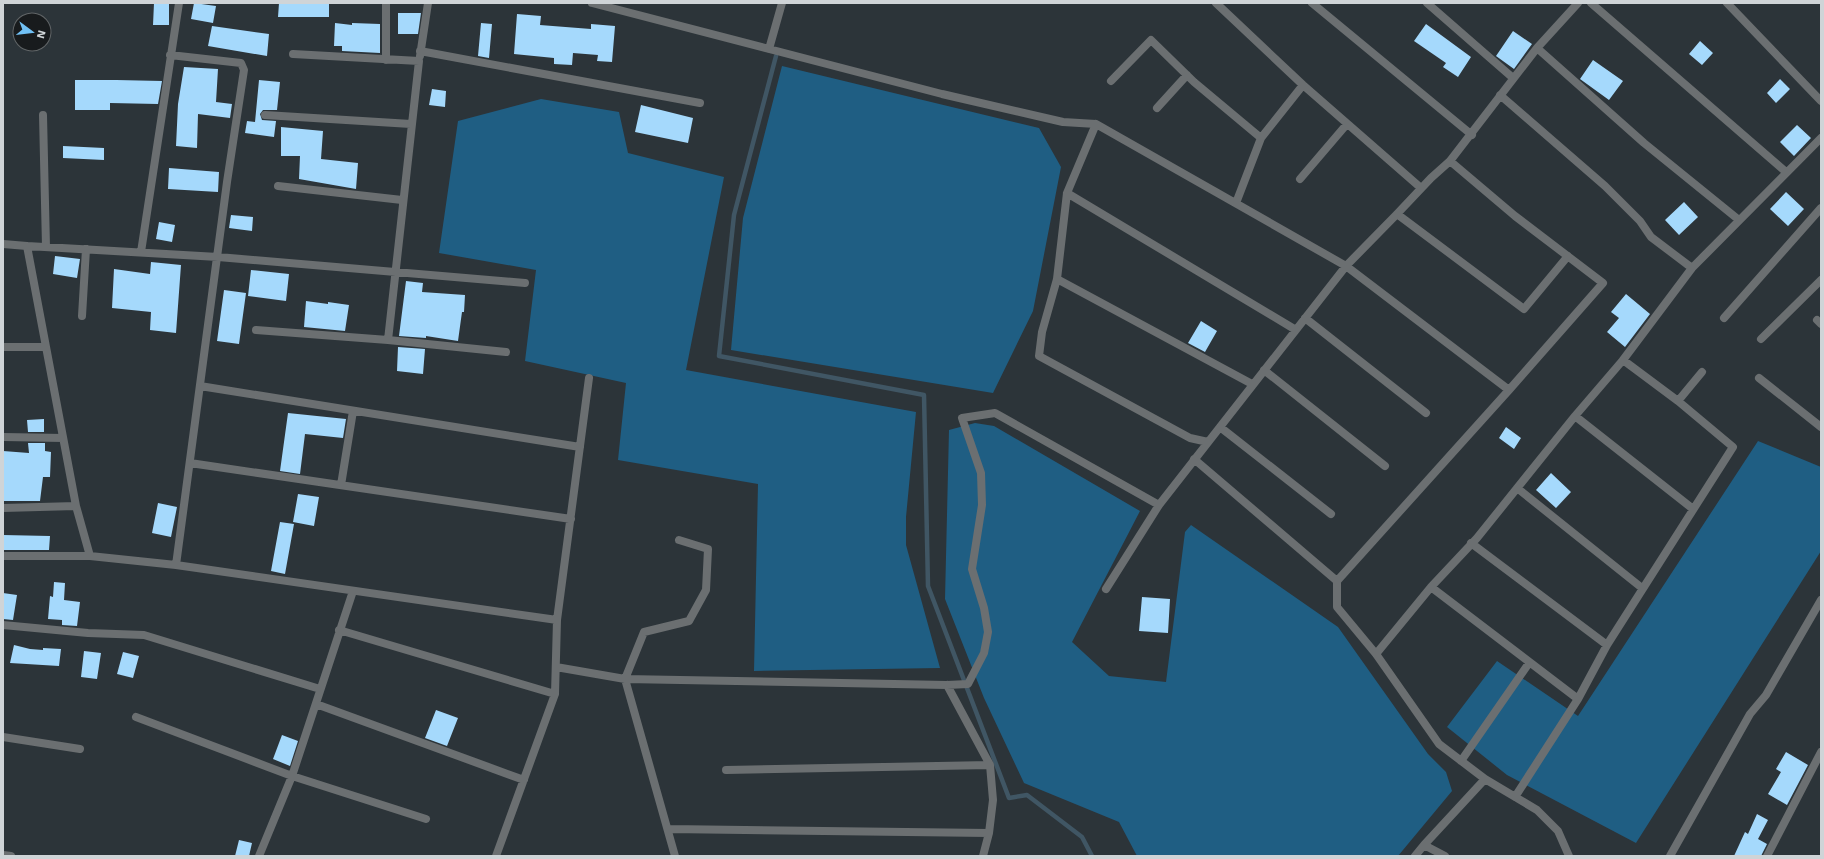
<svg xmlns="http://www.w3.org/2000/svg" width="1824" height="859" viewBox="0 0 1824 859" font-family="'Work Sans',sans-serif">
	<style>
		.green { fill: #1f5e83 }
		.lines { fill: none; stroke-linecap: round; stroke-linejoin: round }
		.stream { stroke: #405664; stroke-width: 4.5 }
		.building { fill: #a5d9fc }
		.minor { stroke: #6b6f71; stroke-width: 8 }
	</style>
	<rect width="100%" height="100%" fill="#2c3439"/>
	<path class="green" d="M782,66L1039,128L1061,167L1033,311L993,393L731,350L743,218Z
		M541,99L619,112L628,153L724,177L686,370L916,412L906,517V545L940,668L754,671L758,484L618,460L626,383L525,361L536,270L439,253L458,121Z
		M975,423L994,426L1140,511L1072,642L1109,676L1166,682L1185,532L1191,525L1338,627L1428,754L1446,772L1452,791L1398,856H1137L1119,822L1024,783L984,698L945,599L949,430Z
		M1758,441L1821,467V551L1636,843L1507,775L1447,727L1497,661L1578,716Z"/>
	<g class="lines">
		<path class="stream" d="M776,56L734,215L719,356L924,395L928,586L1009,798L1027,795L1082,837L1092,856"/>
	</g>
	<path class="building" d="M154,3H169V25H153Z
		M194,3L216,6L213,23L191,19Z
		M279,3H329V17H278Z
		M398,13H421L418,34H398Z
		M517,14L541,16L540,25L591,29V24L615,26L612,62L597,61L598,55L573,53L572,65L554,64V58L514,54Z
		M335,23L352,25V23L380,24V53L342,51V46H334Z
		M481,23L492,24L489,58L478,56Z
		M1426,24L1471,57L1458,77L1443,67L1446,63L1414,41Z
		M212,26L269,34L267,56L208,46Z
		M1513,31L1532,44L1514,69L1496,56Z
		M1700,41L1713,53L1702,65L1689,54Z
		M1593,60L1623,81L1609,100L1580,79Z
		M184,67L218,69L216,102L232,104L230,118L198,114L197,148L176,146L178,104Z
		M1780,79L1790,89L1776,103L1767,93Z
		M75,80H116L162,81L158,104L110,103V110H75Z
		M259,80L280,82L277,110H263L260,114L262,120L276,121L274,137L245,133L247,121L255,122Z
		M432,89L446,91L445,107L429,105Z
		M641,105L693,118L688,143L635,132Z
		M1797,125L1811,138L1794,156L1780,142Z
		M281,127L323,131L321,159L358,163L356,189L299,179L300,156H281Z
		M63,146L104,148V160L63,158Z
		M169,168L219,172L218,192L168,189Z
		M1786,192L1804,209L1788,226L1770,209Z
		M1684,202L1698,217L1679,235L1665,220Z
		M231,215L253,217L252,231L229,228Z
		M159,222L175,225L172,242L156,239Z
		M55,256L80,259L77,278L53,274Z
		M151,262L181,265L176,333L150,330L151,312L112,308L114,269L150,274Z
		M251,270L289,274L286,301L248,296Z
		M406,281L423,283L422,292L465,295L464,312H462L458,341L426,336V338L399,336Z
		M224,290L246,293L239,344L217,341Z
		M1626,294L1650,314L1625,347L1607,332L1619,318L1611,312Z
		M306,301L328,304V302L349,305L345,331L304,327Z
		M1201,321L1217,331L1205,352L1188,343Z
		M398,347L425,349L423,374L397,371Z
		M288,413L346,419L343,438L305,434L300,474L280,471Z
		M44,419V432H28L27,420Z
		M1506,427L1521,438L1514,449L1499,438Z
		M28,443H45V451L51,452L50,477H43L40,501H3V451L29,453Z
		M1551,473L1571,492L1556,508L1536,490Z
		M298,494L319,497L314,526L293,522Z
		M158,503L177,507L171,537L152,533Z
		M280,522L294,524L285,574L271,571Z
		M3,535L50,536L49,550H3Z
		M54,582L65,583L64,600L80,602L77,626L62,625V620L48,619L50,596L53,597Z
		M3,593L17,595L13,620L3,619Z
		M1142,597L1170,599L1168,633L1139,631Z
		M14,645L30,649L43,650V648L61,649L59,666L10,663Z
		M84,651L101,653L97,679L81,677Z
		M123,652L139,656L133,678L117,674Z
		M436,710L458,718L447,746L425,738Z
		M282,735L298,741L290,766L273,759Z
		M1786,752L1808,765L1787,805L1768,794L1781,772L1776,769Z
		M1757,814L1768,820L1758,839L1767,844L1761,856H1734L1745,832L1748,834Z
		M239,840L252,843L249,856H235Z"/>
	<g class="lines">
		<path class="minor" d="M592,3L769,49L782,3
			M1216,3L1303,85L1421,188
			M1312,3L1472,135
			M1427,3L1513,78
			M1591,3L1786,172
			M1727,3L1821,101
			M1537,48L1644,143L1739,220
			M769,49L942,94L1063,122L1096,124L1346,266L1509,390
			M420,51L700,103
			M293,54L419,61L388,340
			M420,56L428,3
			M386,60V3
			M1111,81L1151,40L1194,82L1261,138
			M1500,95L1605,186L1640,221L1651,237L1692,268
			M1157,108L1187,75
			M43,115L46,247
			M265,115L411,124
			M1096,124L1067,193L1057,279L1042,332L1039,356L1190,438L1208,442
			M1300,179L1347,124
			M278,186L402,200
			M1067,193L1296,330
			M1236,203L1261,138L1303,85
			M1397,214L1524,309L1568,256
			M3,244L27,246L76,506L3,508
			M27,246L218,257L525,283
			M141,252L179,3
			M1057,279L1252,384
			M82,316L86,249
			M1305,318L1426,413
			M1724,318L1821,208
			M1817,320L1821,324
			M256,330L388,340L506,352
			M1761,339L1821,280
			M3,347H46
			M1264,370L1385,466
			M1759,378L1821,427
			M200,386L580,447
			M1678,401L1702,372
			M1575,416L1693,509
			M1220,427L1331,514
			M3,437L63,438
			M1194,459L1337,581V607L1376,654L1439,744L1485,779L1537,810L1558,831L1569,856
			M190,463L571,519
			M341,485L353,411
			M1517,488L1642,588
			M76,506L90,556L176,565L227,182L244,70L241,63L170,55
			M1471,543L1607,645
			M3,556H90
			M176,565L557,620
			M1337,581L1509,390L1603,283L1515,216L1450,161
			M1431,587L1578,699L1607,645L1733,447L1678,401L1623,360
			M1106,589L1159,505
			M3,625L88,633L144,635L320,689
			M339,630L555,694
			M1376,654L1431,587L1477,538L1575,416L1623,360L1692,268L1821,138
			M556,667L625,679L947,685L968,684L984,653L988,632L984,608L972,569L982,505L981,473L962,418L995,413L1159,505L1346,266L1397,214L1431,178L1450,161L1537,48L1578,3
			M316,704L524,780
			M136,717L292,776L426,819
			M3,737L80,749
			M1461,761L1529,663
			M726,770L990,765L947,685
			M1515,797L1578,699
			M669,829L989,833
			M3,855L11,856
			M259,856L292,776L353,591
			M496,856L555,694L557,620L589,378
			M675,856L625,679L644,632L689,621L706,590L708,549L679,540
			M983,856L989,833L993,800L990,765
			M1415,856L1424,845
			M1445,856L1424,845L1485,779
			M1670,856L1750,714L1766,695L1821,600
			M1767,856L1821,752"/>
	</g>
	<rect width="1824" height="859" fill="none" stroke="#cfd4d7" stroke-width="8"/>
	<g transform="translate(32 32) rotate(105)"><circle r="19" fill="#181b1d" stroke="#616567"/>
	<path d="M0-3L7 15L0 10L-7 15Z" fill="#71c1f5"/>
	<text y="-6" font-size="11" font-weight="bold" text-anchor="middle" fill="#cfd4d7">N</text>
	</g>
</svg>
